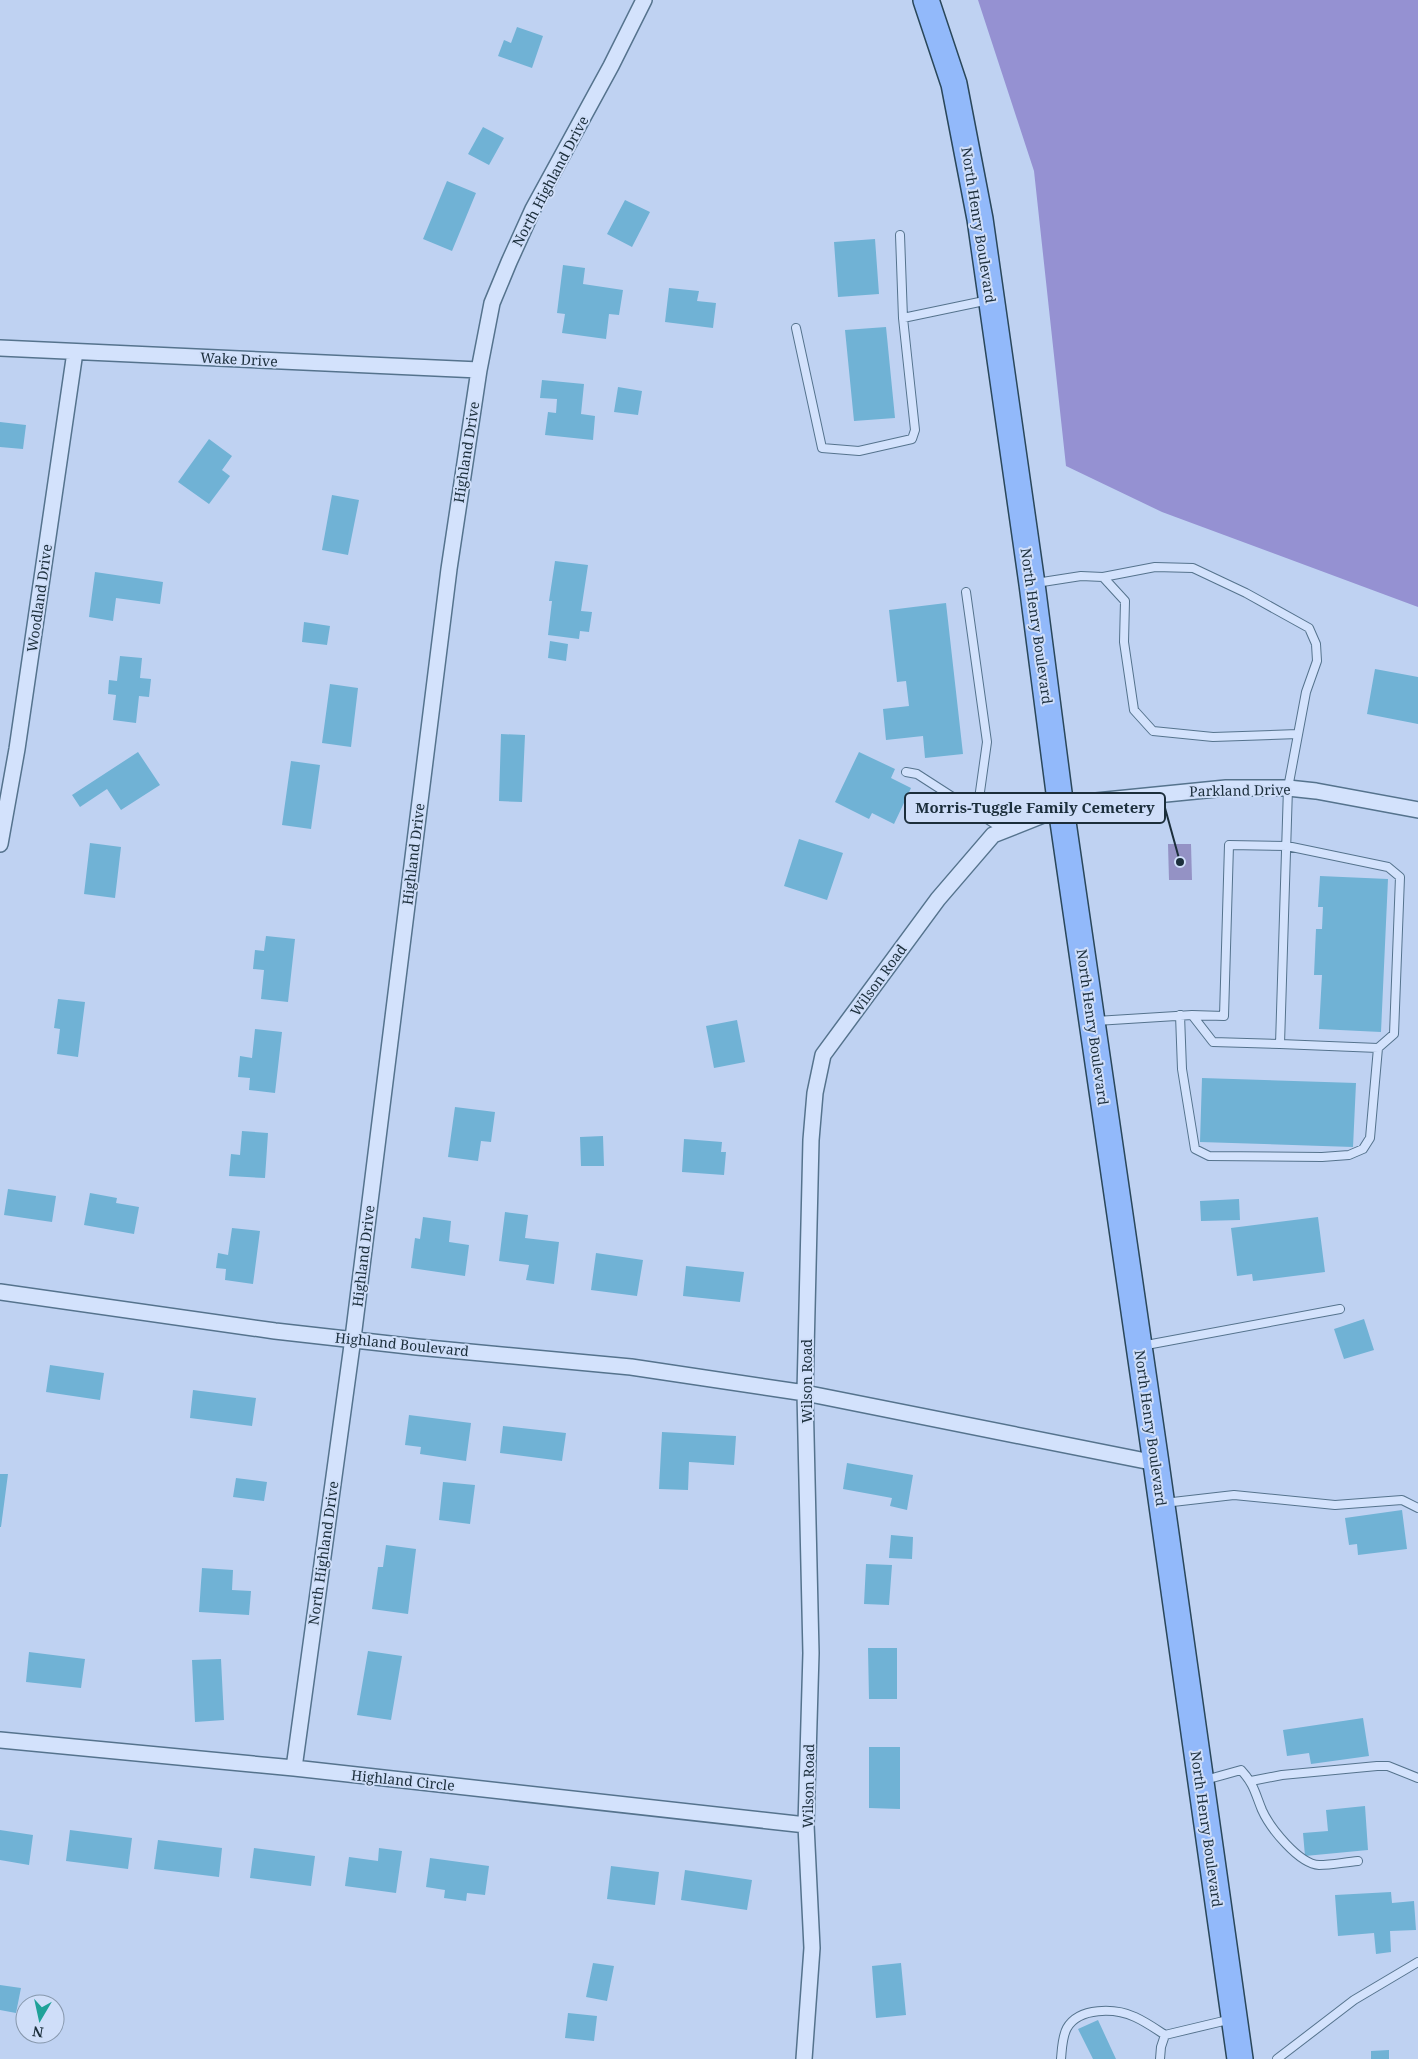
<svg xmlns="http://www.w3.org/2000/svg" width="1418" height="2059" viewBox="0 0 1418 2059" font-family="'Noto Serif',serif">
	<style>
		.green { fill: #9591d2 }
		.cemetery { fill: #9492c5 }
		.building { fill: #70b2d5 }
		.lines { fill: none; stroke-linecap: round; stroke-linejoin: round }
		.lane-casing { stroke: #55738d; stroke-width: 10 }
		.street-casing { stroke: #55738d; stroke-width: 18 }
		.primary-casing { stroke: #2a475a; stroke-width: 28 }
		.lane { stroke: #d3e2fc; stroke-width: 8 }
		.street { stroke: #d3e2fc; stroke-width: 15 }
		.primary { stroke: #92b9fa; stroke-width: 25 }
		.labels { text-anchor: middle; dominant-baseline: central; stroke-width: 4; stroke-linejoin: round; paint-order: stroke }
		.street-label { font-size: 14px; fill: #1b2e3b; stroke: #cfdef9 }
		.leader { fill: none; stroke: #1b2e3b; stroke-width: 2 }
		.callout-dot { fill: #1b2e3b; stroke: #cfdef9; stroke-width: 2 }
		.callout { fill: #cfdef9; stroke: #1b2e3b; stroke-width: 2 }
		.callout-label { font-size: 15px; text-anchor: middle; font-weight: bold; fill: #1b2e3b }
	</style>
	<rect width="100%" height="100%" fill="#bfd2f2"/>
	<path class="green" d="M978,0H1418V607L1162,512L1066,466L1034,171Z"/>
	<path class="cemetery" d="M1168,844H1191L1192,880H1169Z"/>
	<path class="building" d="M517,27L543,36L532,68L498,56L504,40L511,43Z
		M483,127L504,138L489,165L468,154Z
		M447,181L476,193L452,251L423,239Z
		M625,200L650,212L632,247L607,234Z
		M875,239L879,294L838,297L834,242Z
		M563,265L585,268L583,284L623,290L619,315L609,314L606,339L562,333L565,314L557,313Z
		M669,288L699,291L697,301L716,303L713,328L665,322Z
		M886,327L895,418L854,421L845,330Z
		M542,380L584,384L581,414L595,416L593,440L545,435L548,412L556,413L557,399L540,398Z
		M618,387L642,391L638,415L614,412Z
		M0,422L26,425L23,449L0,447Z
		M209,439L232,456L222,470L230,476L209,504L178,482Z
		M332,495L359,500L348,555L322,550Z
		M555,561L588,565L581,611L592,612L589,632L580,631L579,639L548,635L552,601H549Z
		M95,572L163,582L160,604L116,598L113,621L89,617Z
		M946,603L963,754L925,758L923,736L886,740L883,709L909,706L906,681L897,682L889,610Z
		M304,622L330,626L327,645L302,642Z
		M550,641L568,644L566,661L548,658Z
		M120,656L142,658L140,678L151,679L149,697L139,696L136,723L113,720L116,695L108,694L109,680L117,681Z
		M1375,669L1418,677V724L1367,714Z
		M330,684L358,688L351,747L322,743Z
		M501,734L525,735L522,802L499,801Z
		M138,752L160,785L121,810L107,789L80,807L72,795Z
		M859,752L895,769L891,778L911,788L894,824L872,813L869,819L835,802Z
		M291,761L320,765L311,829L282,825Z
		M799,839L843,853L827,900L784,886Z
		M90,843L121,847L115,898L84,894Z
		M1320,876L1388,879L1381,1032L1319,1029L1322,975H1314L1316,929H1322L1323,907H1318Z
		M266,936L295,939L288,1002L261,999L264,970L253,969L255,950L264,951Z
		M58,999L85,1002L78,1057L57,1054L60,1029L54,1028Z
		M737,1020L745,1062L714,1068L706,1026Z
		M255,1029L282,1032L275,1093L249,1090L250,1078L238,1077L240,1056L252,1058Z
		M1202,1078L1356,1083L1353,1147L1200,1142Z
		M455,1107L495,1112L491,1142L481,1141L478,1161L448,1157Z
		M242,1131L268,1133L265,1178L229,1176L231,1154L240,1155Z
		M603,1136L604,1166H581L580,1137Z
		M684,1139L722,1142L721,1152H726L724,1175L682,1172Z
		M8,1189L56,1196L52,1222L4,1215Z
		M90,1193L117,1198L116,1203L139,1207L134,1234L84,1225Z
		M1239,1199L1240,1220L1201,1221L1200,1201Z
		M505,1212L528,1215L525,1238L559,1242L554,1284L526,1280L529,1265L499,1261Z
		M423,1217L451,1221L449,1242L469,1245L465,1276L411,1268L415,1238L420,1239Z
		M1318,1217L1325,1272L1253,1281L1252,1274L1237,1276L1231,1228Z
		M232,1228L260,1231L253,1284L225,1280L226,1269L216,1268L218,1253L228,1255Z
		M596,1253L643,1260L637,1296L591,1290Z
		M686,1266L744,1272L740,1302L683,1296Z
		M1364,1319L1374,1350L1344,1359L1334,1329Z
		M50,1365L104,1373L100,1400L46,1392Z
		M193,1390L256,1398L252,1426L190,1418Z
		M409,1415L471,1423L466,1461L420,1454L421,1447L405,1445Z
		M503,1426L566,1433L562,1461L500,1453Z
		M662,1432L736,1436L734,1465L689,1462L688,1490L659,1489Z
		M847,1463L913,1475L907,1510L890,1506L892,1498L843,1489Z
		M0,1474H8L1,1527H0Z
		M236,1478L267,1482L264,1501L233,1497Z
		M443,1482L475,1485L470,1524L439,1520Z
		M1402,1510L1407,1549L1358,1555L1357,1544L1349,1545L1345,1518Z
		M891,1535L913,1537L912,1559L889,1558Z
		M386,1545L416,1549L408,1614L372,1609L378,1567H383Z
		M866,1564L892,1565L889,1605L864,1604Z
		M202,1568L233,1570L232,1590L251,1591L249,1615L199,1612Z
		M868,1648H897V1699H869Z
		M368,1651L402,1656L391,1720L357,1715Z
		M29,1652L85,1659L81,1688L26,1682Z
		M221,1659L224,1720L195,1722L192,1660Z
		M1363,1718L1369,1756L1311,1764L1309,1753L1287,1756L1283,1730Z
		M869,1747H900V1809L869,1808Z
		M1365,1806L1368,1850L1305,1856L1303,1833L1328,1831L1326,1810Z
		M0,1830L33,1835L29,1865L0,1860Z
		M70,1830L132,1838L128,1869L66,1861Z
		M158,1840L222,1848L219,1877L154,1869Z
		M254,1848L315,1856L311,1886L250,1878Z
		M379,1848L402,1851L396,1893L345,1886L349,1857L378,1861Z
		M430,1858L489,1866L485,1895L467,1893L466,1901L444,1898L445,1890L426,1887Z
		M611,1866L659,1872L655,1905L607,1899Z
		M685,1870L752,1880L747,1910L681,1900Z
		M1391,1892L1392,1903L1414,1901L1416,1930L1390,1931L1391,1952L1376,1954L1374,1933L1338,1936L1335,1895Z
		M593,1963L614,1966L607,2001L586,1997Z
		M901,1963L906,2015L876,2018L872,1966Z
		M0,1985L21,1988L16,2013L0,2010Z
		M568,2013L597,2016L594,2041L565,2038Z
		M1098,2020L1116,2059H1093L1078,2029Z
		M1389,2050V2059H1371V2051Z"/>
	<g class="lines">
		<g class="lane-casing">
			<path id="lane" d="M900,235L903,318L989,300
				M796,328L822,448L859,451L912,439L915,430L903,318
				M1036,583L1081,576L1103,577L1125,601L1124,642L1134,710L1153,731L1213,737L1298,734
				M966,592L987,742L977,813
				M906,772L917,774L1004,830
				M1180,1015L1182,1069L1195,1149L1209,1156L1322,1157L1349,1155L1363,1149L1370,1138L1378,1048L1280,1044
				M1192,1015L1224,1016L1229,845L1287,846L1388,867L1400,877L1394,1034L1378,1048
				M1096,1021L1192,1015L1213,1042L1280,1044L1288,788L1306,692L1317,661L1316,644L1309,628L1246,593L1193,568L1155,567L1103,577
				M1141,1346L1340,1309
				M1164,1503L1234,1495L1335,1505L1402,1500L1418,1508
				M1205,1780L1241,1770C1254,1784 1255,1793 1262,1810C1270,1828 1299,1864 1319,1865C1332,1865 1345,1862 1358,1861
				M1251,1781L1282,1775L1377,1766H1388L1418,1778
				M1061,2059C1062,2049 1062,2037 1067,2028C1079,2007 1115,2008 1135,2017C1146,2022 1156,2029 1165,2035
				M1160,2059L1161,2047L1165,2035L1232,2019
				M1277,2059L1354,2000L1418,1962"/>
		</g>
		<g class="street-casing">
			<path id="street" d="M0,348L479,370
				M0,844L17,749L75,352
				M0,1292L275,1331L417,1347L631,1367L805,1393L1156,1463
				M0,1740L294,1768L806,1825
				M294,1768L353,1338L449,569L479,370L492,303L509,262L533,209L611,66L644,0
				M804,2059L812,1948L806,1825L811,1653L805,1393L811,1140L815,1093L823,1055L938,899L993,835L1061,808L1096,801L1226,788H1288L1316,791L1418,810"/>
		</g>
		<g class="primary-casing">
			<path id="primary" d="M926,0L954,84L980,219L1032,584L1061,808L1156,1463L1240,2059"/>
		</g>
		<use href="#lane" class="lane"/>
		<use href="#street" class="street"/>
		<use href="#primary" class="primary"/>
	</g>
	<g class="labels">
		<g class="street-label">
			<text transform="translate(550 181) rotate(-62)">North Highland Drive</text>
			<text transform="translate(979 225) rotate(81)">North Henry Boulevard</text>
			<text transform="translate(239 359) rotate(3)">Wake Drive</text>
			<text transform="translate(466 452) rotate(-81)">Highland Drive</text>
			<text transform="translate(39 598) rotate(-82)">Woodland Drive</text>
			<text transform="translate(1037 626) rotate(82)">North Henry Boulevard</text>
			<text transform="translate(1240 790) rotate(-1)">Parkland Drive</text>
			<text transform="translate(413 854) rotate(-83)">Highland Drive</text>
			<text transform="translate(878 980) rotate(-54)">Wilson Road</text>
			<text transform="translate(1093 1027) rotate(82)">North Henry Boulevard</text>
			<text transform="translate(363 1256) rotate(-83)">Highland Drive</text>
			<text transform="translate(402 1344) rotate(6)">Highland Boulevard</text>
			<text transform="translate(806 1381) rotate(-90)">Wilson Road</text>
			<text transform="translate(1151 1428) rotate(82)">North Henry Boulevard</text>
			<text transform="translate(323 1553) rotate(-82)">North Highland Drive</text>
			<text transform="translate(403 1780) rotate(6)">Highland Circle</text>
			<text transform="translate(808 1786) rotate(-89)">Wilson Road</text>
			<text transform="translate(1207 1829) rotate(82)">North Henry Boulevard</text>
		</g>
	</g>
	<path class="leader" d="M1180 862L1165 808"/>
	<circle class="callout-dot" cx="1180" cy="862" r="5"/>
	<rect class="callout" x="905" y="793" width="260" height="30" rx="5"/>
	<g class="callout-label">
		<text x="1035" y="813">Morris-Tuggle Family Cemetery</text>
	</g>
	<g transform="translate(40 2019) rotate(189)"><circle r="24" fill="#cfdef9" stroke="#8798ad"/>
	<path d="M0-4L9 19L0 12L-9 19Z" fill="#1fa299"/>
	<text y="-8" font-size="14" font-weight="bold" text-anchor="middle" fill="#1b2e3b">N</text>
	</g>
</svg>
